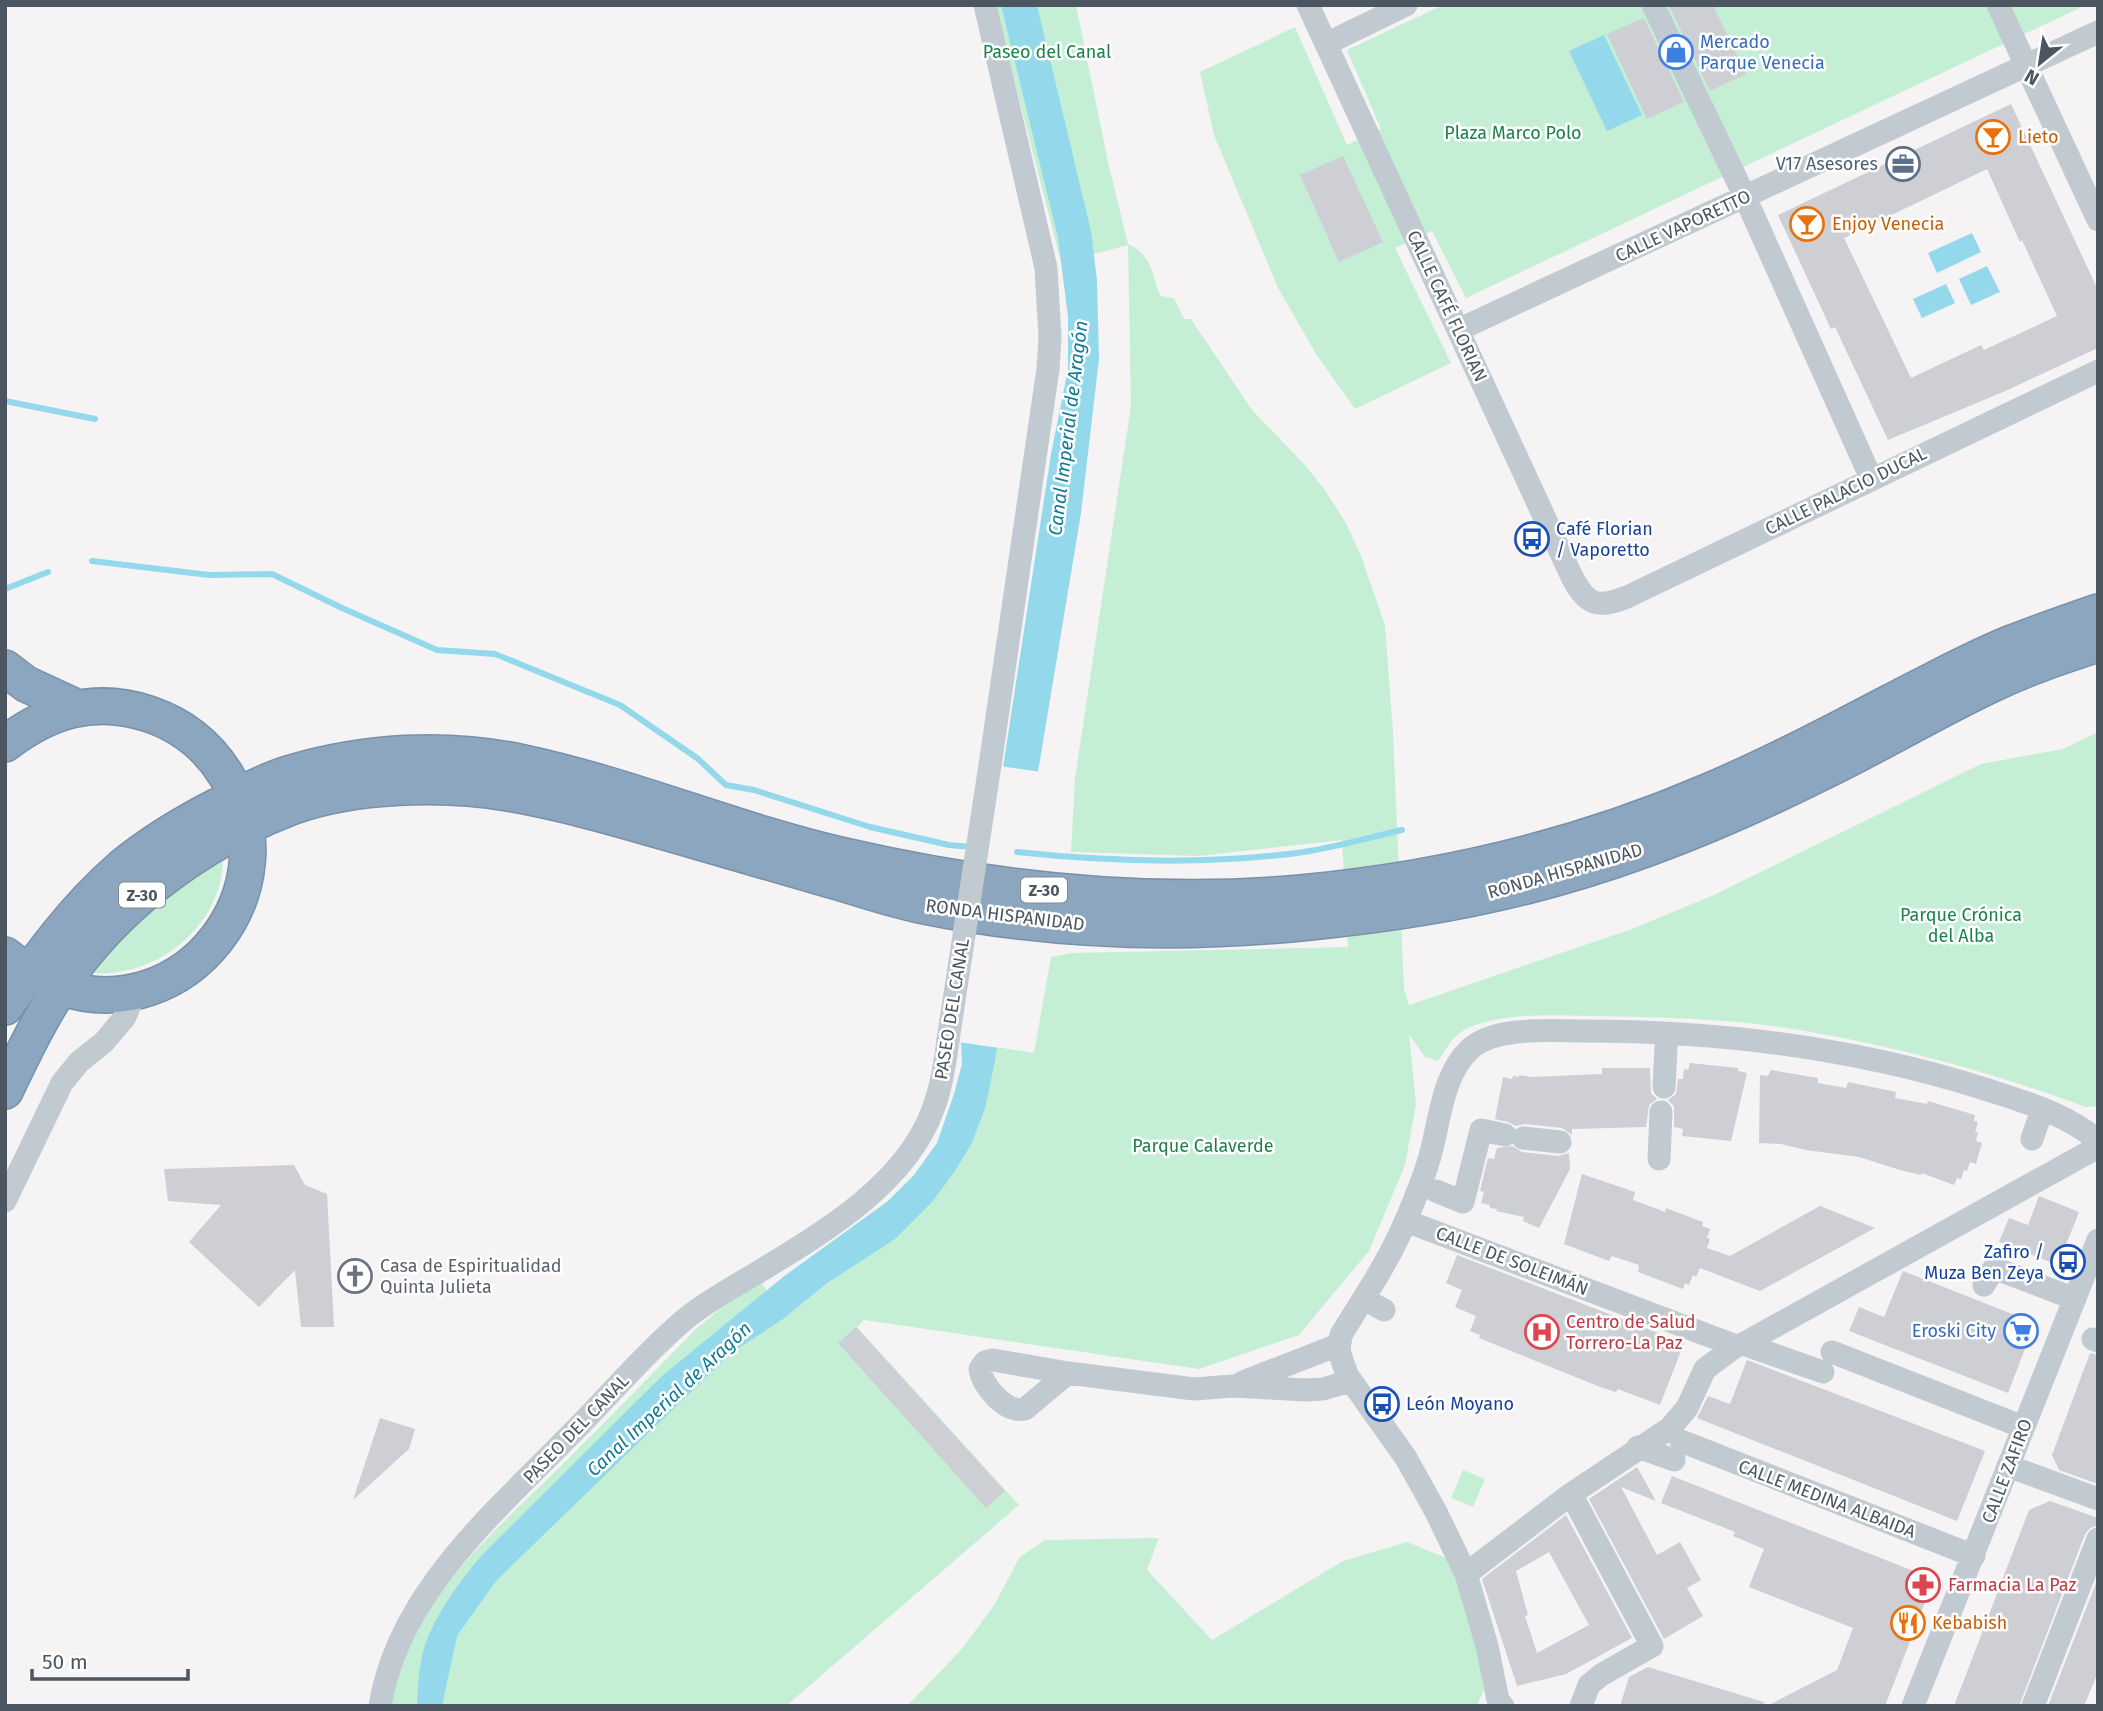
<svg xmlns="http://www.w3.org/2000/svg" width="2103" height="1711" viewBox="0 0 2103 1711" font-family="'Fira Sans',sans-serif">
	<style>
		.green { fill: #c5efd5 }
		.water { fill: #93d9eb }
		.pier { fill: #f5f3f3 }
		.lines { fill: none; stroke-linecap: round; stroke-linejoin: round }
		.stream { stroke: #93d9eb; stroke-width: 6 }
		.building { fill: #cdcfd5; fill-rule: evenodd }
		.highway-casing { stroke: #7891ab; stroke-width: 38 }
		.minor { stroke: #c1cad1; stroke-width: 23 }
		.highway { stroke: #8da6bf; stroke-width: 35 }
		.minor-bridge { stroke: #c1cad1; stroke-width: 23 }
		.labels { text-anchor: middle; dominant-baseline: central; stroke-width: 5; stroke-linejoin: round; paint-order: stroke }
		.shield { fill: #fff; stroke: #818990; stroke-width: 2 }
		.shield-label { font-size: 16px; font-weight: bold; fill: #4b5660 }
		.shop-label { font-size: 18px; fill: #366cbe; stroke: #fff; text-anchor: start }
		.park-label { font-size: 18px; fill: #1b824d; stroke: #fff }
		.food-label { font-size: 18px; fill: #c56008; stroke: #fff; text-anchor: start }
		.service-label { font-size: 18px; fill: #4e5e75; stroke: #fff; text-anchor: end }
		.street-label { font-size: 18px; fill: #4b5660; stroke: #fff }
		.transit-label { font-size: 18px; fill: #164399; stroke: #fff; text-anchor: start }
		.worship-label { font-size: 18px; fill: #5b616d; stroke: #fff; text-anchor: start }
		.health-label { font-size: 18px; fill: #be3a42; stroke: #fff; text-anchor: start }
		.water-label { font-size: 19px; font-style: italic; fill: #117b96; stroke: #fff }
	</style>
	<rect width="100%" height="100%" fill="#f5f3f3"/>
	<path class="green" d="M995,5H1076L1108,162L1128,244C1158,257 1153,291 1162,296C1166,298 1170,297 1174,298L1184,319H1191L1252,410L1304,464L1324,489L1346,523L1361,556L1385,625L1393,733L1404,989L1409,1005L1629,930L1714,895L1981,764L2063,749L2098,732V1106L2086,1107C1991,1072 1893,1045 1793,1029C1725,1018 1655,1017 1587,1016C1551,1015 1487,1012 1457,1035C1450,1041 1444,1053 1438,1061L1425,1057L1409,1034L1416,1104L1405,1165L1369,1251L1299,1335L1199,1369L864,1320L857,1327L1019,1505L786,1706H390C402,1605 503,1524 570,1457C613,1414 655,1371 697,1328L724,1306L761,1282L784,1318L933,1201L972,1143L985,1109L996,1047L1034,1053L1051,957L1071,953L1348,947L1342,840L1199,856L1071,852L1075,778L1131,406L1128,245L1094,254L1060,258Z
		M1443,5H2086L1466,298L1432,231L1395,248L1451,363L1355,409L1316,354L1278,288L1214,135L1200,72L1295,27L1347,145L1381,129L1347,50Z
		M223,857C224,913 176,962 123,971C113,973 101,975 91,972L137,917Z
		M1463,1470L1485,1479L1473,1507L1451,1498Z
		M1159,1538L1147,1570L1212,1640L1343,1561L1407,1542L1449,1559L1485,1665V1686L1477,1706H907L961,1650L995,1604L1019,1558L1045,1540Z"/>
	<path class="water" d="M1001,5H1037L1091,231L1097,280L1099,359L1081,513L1038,772L995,1061L985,1109L972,1143L955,1171L933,1201L895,1239L829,1282L783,1319L730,1354L496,1581L457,1636L442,1706H417C418,1691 418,1676 421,1661C429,1621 456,1587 481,1556L662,1376L783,1277L888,1201L914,1175L937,1143L954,1094L962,1064L961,1042L1051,454L1068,369V317L1058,238Z
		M1604,35L1642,115L1607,131L1569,51Z
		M1972,233L1981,252L1937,273L1928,253Z
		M1987,266L2000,292L1971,305L1959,279Z
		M1946,284L1955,303L1922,318L1913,299Z"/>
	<path class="pier" d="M1000,766L1041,772L999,1048L958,1042Z"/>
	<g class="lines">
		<path class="stream" d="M5,401L95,419
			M92,561L209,575L272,574L342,608L437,650L495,654L620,705L697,758L726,785L754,790L870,827L949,845L972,847
			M5,589L48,572
			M1017,852C1111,862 1204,865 1297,853C1333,848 1367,838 1402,830"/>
	</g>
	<path class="building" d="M1713,5L1746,74L1710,91L1669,6Z
		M1644,18L1684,102L1647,119L1607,34Z
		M2011,104L2098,290V348L2003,392L1888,440L1835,327L1831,329L1778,215ZM1987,169L2020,242L2022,240L2057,316L1984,350L1981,345L1911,378L1844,238Z
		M1343,156L1383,242L1339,262L1300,175Z
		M1690,1063L1738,1068V1071L1747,1073L1731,1141L1682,1136L1683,1129L1674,1127V1106L1668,1100L1676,1094L1678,1079H1683L1684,1069L1688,1070Z
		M1602,1068H1650L1651,1093L1657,1099L1649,1105L1646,1127L1572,1129V1135L1562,1128L1525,1124L1516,1126L1508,1122L1495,1119L1503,1077L1512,1079L1513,1076L1519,1077V1075L1532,1077L1602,1074Z
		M1771,1070L1818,1078V1083L1846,1088L1848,1082L1896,1092L1895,1098L1927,1104L1928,1101L1975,1115L1974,1121L1978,1122L1975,1132H1978L1976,1141L1982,1143L1976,1164L1970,1162L1967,1171L1964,1170L1961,1179L1957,1178L1954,1185L1922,1173L1921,1175L1900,1170L1859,1157L1806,1150L1781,1144L1759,1143L1760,1075L1768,1076Z
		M1512,1146L1522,1152L1558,1156L1569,1153L1570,1169L1539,1228L1523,1221L1524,1217L1496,1211L1497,1209L1490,1208V1205L1481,1203L1484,1192L1480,1191L1488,1158L1494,1159L1497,1148Z
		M294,1165L305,1185L327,1194L334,1327H301L295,1270L259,1307L189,1242L221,1205L168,1201L164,1169Z
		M1582,1174L1635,1192L1633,1200L1665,1212L1666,1208L1703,1222L1702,1226L1710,1229L1707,1238L1710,1239L1707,1248L1730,1256L1820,1206L1875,1228L1760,1291L1700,1268L1696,1277L1693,1275L1689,1285L1685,1283L1683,1289L1638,1272L1639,1265L1612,1256L1609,1261L1564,1244Z
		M2039,1196L2079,1212L2058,1265L1999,1242L2009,1218L2028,1225Z
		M1457,1255L1684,1343L1660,1405L1618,1389L1616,1392L1600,1387L1479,1338L1480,1335L1470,1331L1476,1316L1455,1307L1462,1290L1446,1283Z
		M1903,1271L2035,1323L2008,1393L1849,1331L1859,1307L1884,1317Z
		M856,1327L1005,1491L986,1508L838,1343Z
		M2090,1353L2098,1355V1484L2059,1470L2052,1455Z
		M1747,1360L1985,1451L1957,1521L1697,1418L1708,1396L1730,1404Z
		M380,1418L415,1429L409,1449L353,1500Z
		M1637,1467L1656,1501L1621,1487L1657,1555L1680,1542L1701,1580L1687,1588L1703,1616L1664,1639L1589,1499Z
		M1672,1476L1934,1579L1885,1706H1767L1837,1670L1853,1628L1749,1587L1764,1549L1733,1536L1735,1532L1661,1503Z
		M2050,1501L2098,1518V1525L2090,1528L2085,1534L2019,1706H1954L2029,1510Z
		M1566,1515L1632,1638L1566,1674L1517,1686L1482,1579ZM1549,1552L1589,1625L1537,1653L1525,1616L1528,1615L1516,1571Z
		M2098,1578V1672L2084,1706H2048Z
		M1648,1667L1764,1702L1763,1706H1620L1629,1677Z"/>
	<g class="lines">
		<g class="highway-casing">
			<path id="highway" d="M5,668L26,684L78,708
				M5,744C49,710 95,696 149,714C182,725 208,746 226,775C296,887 186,1030 60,987C39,981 22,968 5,955
				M5,1007C39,957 76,907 121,868C150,844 183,824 216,807C240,795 264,781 288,774C364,751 446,746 524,763C631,786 733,830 840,855C991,890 1146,907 1301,893C1439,880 1579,847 1707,792C1776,763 1843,727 1910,692C1944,675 1977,657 2012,643C2040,632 2069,622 2098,612
				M5,1091C25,1049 45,1008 72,970C127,896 205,840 291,807C354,784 443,782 508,793C561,802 613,817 665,832C720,848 775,864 831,880C860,888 890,899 920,905C1047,931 1180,936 1310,922C1382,915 1455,904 1526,886C1626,861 1724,821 1816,775C1875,747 1931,713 1990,685C2025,668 2061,656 2098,644"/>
		</g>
		<path class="minor" d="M985,5L1046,268L1050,337L1048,369L990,765
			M1308,5L1572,577C1587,605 1597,609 1627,597L2098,371
			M1653,5L1745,197L1871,478
			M1998,5L2098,220
			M1326,44L1406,5
			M1458,330L2098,32
			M1664,1087L1666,1047
			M1523,1138L1560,1142
			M2032,1139L2042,1110
			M1659,1159L1661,1112
			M1436,1191L1463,1202L1481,1130L1505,1135
			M5,1201L62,1083L79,1062L104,1042L114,1030L125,1017L136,990
			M1406,1221L1736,1346
			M1984,1285L1994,1268L2075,1299
			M1364,1299L1384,1310
			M2093,1339L2098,1341
			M1743,1344L1823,1372
			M1832,1352L2023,1427
			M1068,1373L1025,1409C1006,1414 982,1386 980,1369L985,1362L993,1360L1068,1373L1194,1389L1233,1386L1304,1390L1323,1389L1350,1381
			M1243,1382L1338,1345
			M1681,1441L1974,1556
			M1638,1447L1674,1460
			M2008,1466L2098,1499
			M1571,1494L1652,1646L1601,1675L1589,1685L1581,1706
			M1466,1574L1571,1494L1670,1428L1687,1408L1705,1369L1736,1346L1743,1344L2098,1147
			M380,1706C398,1593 496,1511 572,1433C609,1396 644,1354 684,1320C707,1301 734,1287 760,1271C824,1232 904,1185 932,1112C941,1090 945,1064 948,1040
			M1503,1706L1498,1700L1487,1646L1466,1574L1436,1512L1406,1458L1347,1375L1339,1351L1341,1335C1364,1297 1389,1261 1406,1220C1415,1199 1424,1178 1430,1156C1440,1121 1442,1075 1470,1049C1495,1026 1551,1031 1583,1031C1721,1031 1857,1048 1988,1090C2025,1102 2069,1115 2098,1141
			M1913,1706L2098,1240
			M2033,1706L2098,1539"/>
		<use href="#highway" class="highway"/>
		<path class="minor-bridge" d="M948,1040L990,765"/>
	</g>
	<defs>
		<g id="shop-ring" transform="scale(1.75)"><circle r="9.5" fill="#fff" stroke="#3f7fe0" stroke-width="1.5"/><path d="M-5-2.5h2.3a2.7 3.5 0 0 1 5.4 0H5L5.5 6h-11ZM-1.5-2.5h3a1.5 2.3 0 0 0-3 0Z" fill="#3f7fe0"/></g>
		<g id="bar-ring" transform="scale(1.75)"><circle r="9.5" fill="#fff" stroke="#e8710a" stroke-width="1.5"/><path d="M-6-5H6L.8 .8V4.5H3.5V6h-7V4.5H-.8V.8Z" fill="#e8710a"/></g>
		<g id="office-ring" transform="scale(1.75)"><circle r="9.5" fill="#fff" stroke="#5c6f8a" stroke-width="1.5"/><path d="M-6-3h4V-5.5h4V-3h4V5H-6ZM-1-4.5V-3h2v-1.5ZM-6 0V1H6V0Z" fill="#5c6f8a"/></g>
		<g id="bus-ring" transform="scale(1.75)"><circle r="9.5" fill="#fff" stroke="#1a4fb4" stroke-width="1.5"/><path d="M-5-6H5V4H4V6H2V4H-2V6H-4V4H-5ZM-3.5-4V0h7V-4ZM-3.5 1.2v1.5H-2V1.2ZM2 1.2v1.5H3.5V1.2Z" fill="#1a4fb4"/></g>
		<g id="church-ring" transform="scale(1.75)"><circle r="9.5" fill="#fff" stroke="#6b7280" stroke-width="1.5"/><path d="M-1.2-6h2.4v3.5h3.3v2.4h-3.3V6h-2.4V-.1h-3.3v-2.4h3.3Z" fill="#6b7280"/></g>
		<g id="supermarket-ring" transform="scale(1.75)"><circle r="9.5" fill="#fff" stroke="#3f7fe0" stroke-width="1.5"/><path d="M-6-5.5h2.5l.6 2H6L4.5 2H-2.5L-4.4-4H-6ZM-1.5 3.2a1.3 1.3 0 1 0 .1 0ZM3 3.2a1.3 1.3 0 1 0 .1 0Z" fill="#3f7fe0"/></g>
		<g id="hospital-ring" transform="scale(1.75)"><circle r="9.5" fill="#fff" stroke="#e0444e" stroke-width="1.5"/><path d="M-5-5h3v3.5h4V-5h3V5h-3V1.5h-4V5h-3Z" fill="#e0444e"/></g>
		<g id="pharmacy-ring" transform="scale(1.75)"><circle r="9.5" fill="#fff" stroke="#e0444e" stroke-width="1.5"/><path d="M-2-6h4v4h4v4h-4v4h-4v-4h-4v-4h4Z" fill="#e0444e"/></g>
		<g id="restaurant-ring" transform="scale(1.75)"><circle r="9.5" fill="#fff" stroke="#e8710a" stroke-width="1.5"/><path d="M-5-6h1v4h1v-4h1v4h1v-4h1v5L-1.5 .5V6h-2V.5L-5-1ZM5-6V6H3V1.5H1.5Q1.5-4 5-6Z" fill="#e8710a"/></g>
	</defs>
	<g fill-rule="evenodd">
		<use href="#shop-ring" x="1676" y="52"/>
		<use href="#bar-ring" x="1993" y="137"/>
		<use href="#office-ring" x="1903" y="164"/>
		<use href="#bar-ring" x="1807" y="224"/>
		<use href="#bus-ring" x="1532" y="539"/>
		<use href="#bus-ring" x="2068" y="1262"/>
		<use href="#church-ring" x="355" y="1276"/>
		<use href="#supermarket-ring" x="2021" y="1331"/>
		<use href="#hospital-ring" x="1542" y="1332"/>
		<use href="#bus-ring" x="1382" y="1404"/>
		<use href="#pharmacy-ring" x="1923" y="1585"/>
		<use href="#restaurant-ring" x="1908" y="1623"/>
	</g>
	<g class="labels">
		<g class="shield">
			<rect x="1021" y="877.5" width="46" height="25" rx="5"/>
			<rect x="119" y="882.5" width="46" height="25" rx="5"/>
		</g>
		<g class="shield-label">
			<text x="1044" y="890">Z-30</text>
			<text x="142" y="895">Z-30</text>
		</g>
		<g class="shop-label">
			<text x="1700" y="42">Mercado<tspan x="1700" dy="21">Parque Venecia</tspan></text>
			<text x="1996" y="1331" text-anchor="end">Eroski City</text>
		</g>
		<g class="park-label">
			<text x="1047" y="52">Paseo del Canal</text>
			<text x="1513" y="133">Plaza Marco Polo</text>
			<text x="1961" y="915">Parque Crónica<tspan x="1961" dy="21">del Alba</tspan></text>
			<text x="1203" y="1146">Parque Calaverde</text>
		</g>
		<g class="food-label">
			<text x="2018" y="137">Lieto</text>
			<text x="1832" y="224">Enjoy Venecia</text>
			<text x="1932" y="1623">Kebabish</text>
		</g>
		<g class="service-label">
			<text x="1878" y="164">V17 Asesores</text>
		</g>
		<g class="street-label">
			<text transform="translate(1683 226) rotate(-25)">CALLE VAPORETTO</text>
			<text transform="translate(1447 306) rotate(65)">CALLE CAFÉ FLORIAN</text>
			<text transform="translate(1846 491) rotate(-26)">CALLE PALACIO DUCAL</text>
			<text transform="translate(1565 871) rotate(-16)">RONDA HISPANIDAD</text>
			<text transform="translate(1005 915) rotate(7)">RONDA HISPANIDAD</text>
			<text transform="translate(952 1009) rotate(-81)">PASEO DEL CANAL</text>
			<text transform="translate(1512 1261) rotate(21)">CALLE DE SOLEIMÁN</text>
			<text transform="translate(576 1429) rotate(-46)">PASEO DEL CANAL</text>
			<text transform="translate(2007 1471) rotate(-69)">CALLE ZAFIRO</text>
			<text transform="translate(1827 1499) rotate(21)">CALLE MEDINA ALBAIDA</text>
		</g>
		<g class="transit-label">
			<text x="1556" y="529">Café Florian<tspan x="1556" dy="21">/ Vaporetto</tspan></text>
			<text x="2044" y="1252" text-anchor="end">Zafiro /<tspan x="2044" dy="21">Muza Ben Zeya</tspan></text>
			<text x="1406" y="1404">León Moyano</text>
		</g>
		<g class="worship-label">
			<text x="380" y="1266">Casa de Espiritualidad<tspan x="380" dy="21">Quinta Julieta</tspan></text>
		</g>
		<g class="health-label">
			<text x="1566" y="1322">Centro de Salud<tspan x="1566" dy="21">Torrero-La Paz</tspan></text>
			<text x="1948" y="1585">Farmacia La Paz</text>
		</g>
		<g class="water-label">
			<text transform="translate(1068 428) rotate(-83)">Canal Imperial de Aragón</text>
			<text transform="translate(669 1399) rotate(-43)">Canal Imperial de Aragón</text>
		</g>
	</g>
	<rect width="2103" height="1711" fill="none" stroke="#4b5660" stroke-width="14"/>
	<g transform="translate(2040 63) rotate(210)" stroke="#ffffff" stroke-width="5" paint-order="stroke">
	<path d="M0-5L12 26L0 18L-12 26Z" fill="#4b5660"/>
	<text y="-10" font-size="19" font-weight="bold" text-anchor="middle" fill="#4b5660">N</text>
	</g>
	<path d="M32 1669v10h156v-10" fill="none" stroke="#4b5660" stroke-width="3.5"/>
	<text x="42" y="1669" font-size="21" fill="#4b5660" stroke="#ffffff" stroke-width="5" paint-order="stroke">50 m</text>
</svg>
